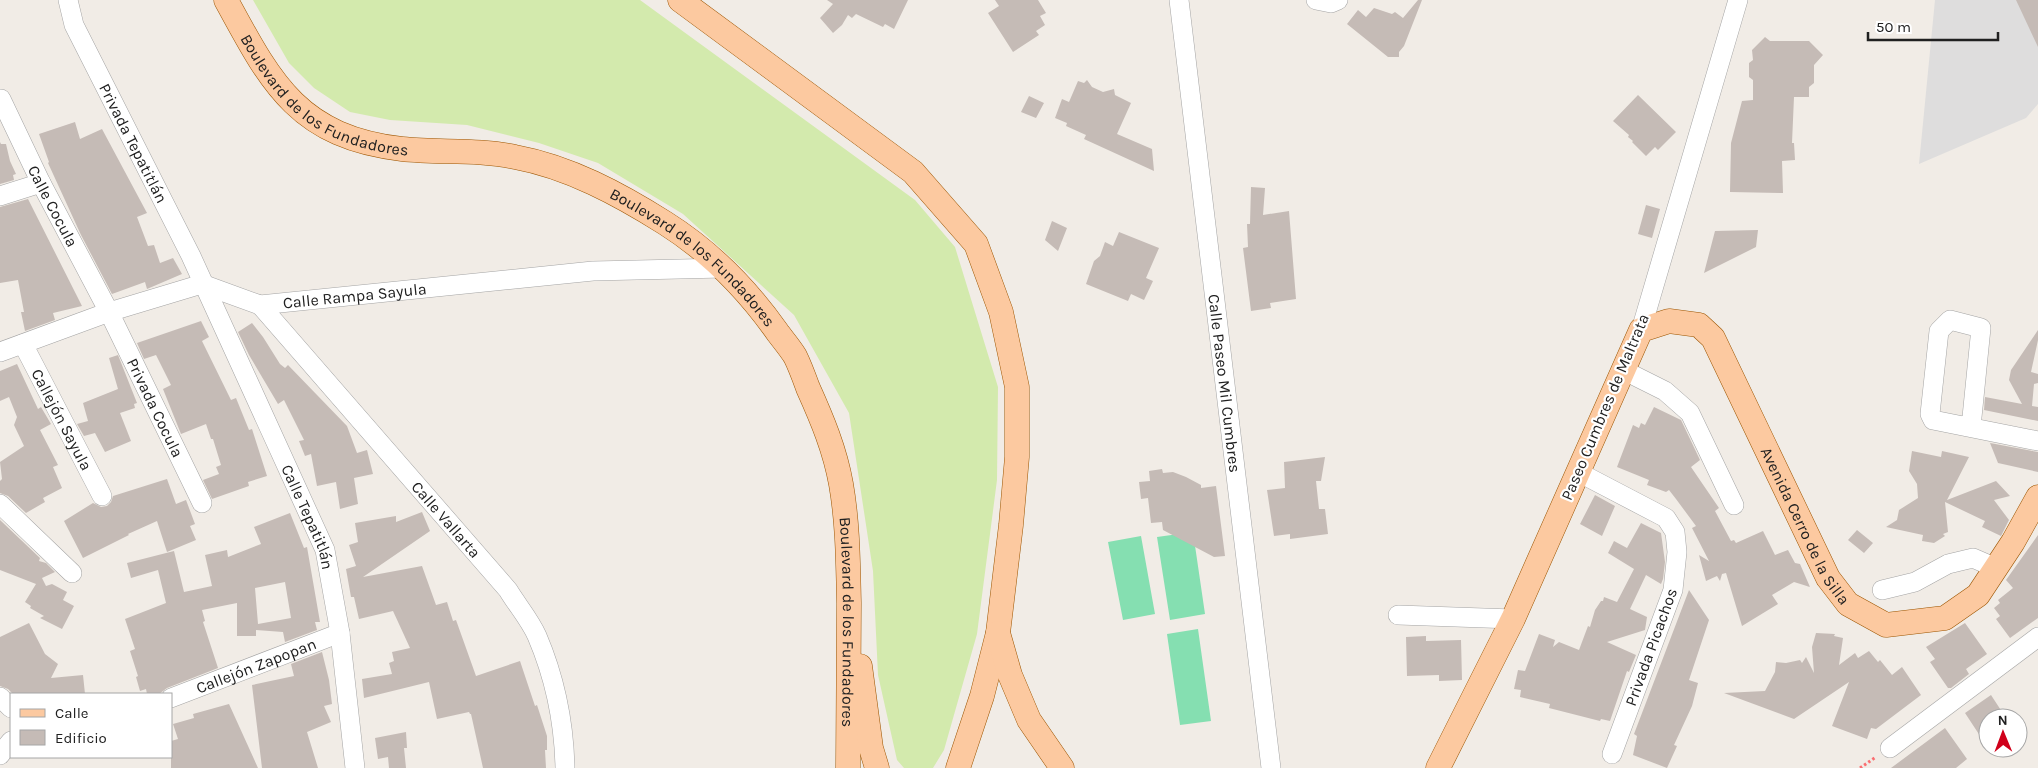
<svg xmlns="http://www.w3.org/2000/svg" width="2038" height="768" viewBox="0 0 2038 768" font-family="Karla,sans-serif">
	<style>
		.residential { fill: #dedddd }
		.grass { fill: #d3eaad }
		.pitch { fill: #85dfb1 }
		.building { fill: #c5bbb6; fill-rule: evenodd }
		.lines { fill: none; stroke-linecap: round; stroke-linejoin: round }
		.minor-casing { stroke: #a4a4a4; stroke-width: 20 }
		.major-casing { stroke: #9c5500; stroke-width: 25 }
		.path { stroke: #fa6e71; stroke-width: 3; stroke-dasharray: 2.5 2.5; stroke-linecap: butt }
		.minor { stroke: #fff; stroke-width: 19 }
		.major { stroke: #fcc9a0; stroke-width: 24 }
		.labels { text-anchor: middle; dominant-baseline: central; stroke-width: 4.5; stroke-linejoin: round; paint-order: stroke }
		.street-label { font-size: 16px; fill: #202020; stroke: #fff }
	</style>
	<rect width="100%" height="100%" fill="#f1ece6"/>
	<path class="residential" d="M1935,0H2038V104L2026,118L1919,164Z"/>
	<path class="grass" d="M253,0H640L915,200L955,247L998,387L997,480L977,634L944,750L933,768H904L897,760L878,675L873,571L849,413L794,315L683,214L598,163L539,143L467,125L390,120L350,112L314,88L289,63Z"/>
	<path class="pitch" d="M1193,532L1205,614L1170,620L1157,537Z
		M1141,536L1155,614L1123,620L1108,542Z
		M1198,629L1211,721L1180,725L1167,634Z"/>
	<path class="building" d="M827,0H908L894,29L885,24L883,27L856,14L852,18L848,15L842,25L833,33L820,18L833,4Z
		M995,0H1038L1046,13L1040,16L1045,25L1036,31L1039,35L1013,52L988,13L999,6Z
		M1418,0H1422L1404,46L1399,52V57H1388L1347,24L1358,10L1366,17L1374,8L1392,14L1395,12L1403,18Z
		M2016,0H2038V47Z
		M1765,37L1770,41H1809L1823,55L1814,65V83L1809,87V97H1794L1792,143H1794L1795,160L1782,161L1783,193L1730,192L1731,143L1742,101L1753,100V80L1749,77V63L1753,60L1752,50Z
		M1087,80L1092,87L1103,92L1114,89L1115,95L1131,103L1117,134L1152,149L1154,171L1084,139L1086,135L1066,126L1067,123L1055,118L1062,99L1069,102L1078,81L1084,83Z
		M1638,95L1676,132L1658,150L1655,147L1646,156L1632,142L1633,141L1628,137L1629,135L1613,121Z
		M1029,96L1044,103L1036,118L1021,112Z
		M75,122L80,139L102,129L147,213L137,217L148,246L154,245L160,263L173,258L182,274L147,289L145,282L112,294L81,235L48,163L49,162L39,134Z
		M0,142L1,144H6L10,161L16,174L13,175L14,180L0,184Z
		M1251,187L1265,188L1263,215L1289,211L1296,299L1270,303L1271,308L1251,311L1243,248L1248,247L1247,224H1250Z
		M28,199L82,306L53,313L55,320L25,331L21,312H24L18,280L0,283V207Z
		M1646,205L1660,209L1652,238L1638,234Z
		M1052,221L1067,228L1058,251L1045,240Z
		M1758,230L1756,247L1704,273L1715,231Z
		M1119,232L1159,248L1146,278L1153,281L1144,300L1131,294L1128,301L1086,284L1094,261L1100,256L1105,242L1113,246Z
		M201,321L209,337L202,341L231,400L236,398L249,430L252,429L267,476L248,482L249,486L212,499L203,480L219,474L216,467L221,465L213,439H211L206,424L181,434L163,389L171,385L156,355L144,359L137,343Z
		M252,323L263,337L280,364L285,368L288,365L347,426L357,453L367,450L373,474L354,478L358,504L340,509L336,482L317,486L311,454L305,456L299,441L304,440L284,400L278,404L249,355L238,332Z
		M2038,330V340L2031,372L2038,374V383L2034,384L2032,406L2038,407V421L1984,410L1985,397L2022,404L2009,380L2011,370Z
		M118,355L137,403L134,404L135,408L120,413L131,441L105,452L95,433L84,436L77,424L88,421L83,403L118,389L109,358Z
		M17,364L38,409L41,407L51,424L40,430L58,465L53,467L62,488L43,498L45,502L26,513L8,496L0,493V481L2,479L0,462L24,446L14,425L17,417L9,397L0,401V371Z
		M1654,407L1681,420L1700,460L1691,467L1719,508L1715,511L1731,541L1734,540L1736,543L1763,531L1775,555L1788,550L1795,563L1800,564L1810,587L1794,582L1772,595L1778,604L1742,626L1726,573L1722,574L1720,581L1717,576L1706,581L1699,555L1709,561L1692,528L1696,526L1676,499L1669,490L1666,492L1647,485L1649,480L1617,467L1633,425L1639,428L1641,423L1645,425Z
		M1990,443L2038,452V472L1998,463Z
		M1912,451L1941,457L1942,451L1969,457L1947,500L1996,481L2010,496L1994,500L2009,520L2001,536L1982,527L1985,521L1945,502L1948,532L1943,534L1945,536L1934,543L1922,541L1923,535L1886,527L1897,520L1899,510L1918,498L1917,484L1909,471Z
		M1325,457L1321,481H1316L1319,509H1325L1328,534L1290,539V534L1274,536L1267,490L1285,488L1284,462Z
		M1162,469L1163,473L1173,472L1186,477L1201,485V488L1216,486L1225,556L1214,557L1163,530L1162,522L1151,523L1148,498L1141,499L1139,482L1150,481L1149,471Z
		M167,479L176,504L186,500L195,524L190,526L196,540L167,552L157,521L128,534L129,535L83,558L64,521L93,503L101,507L107,506L111,502L113,496Z
		M1595,495L1615,506L1602,536L1580,524Z
		M422,512L430,531L363,577L422,566L436,605L447,602L453,621L456,620L476,676L520,661L535,706L537,705L547,736V750H545L546,768H483L471,714H470L469,712L437,719L429,682L364,698L362,679L392,674L389,663L394,661L392,652L410,648L393,611L359,619L354,597H351L346,569L356,566L349,545L358,542L355,523L396,516V522Z
		M290,513L304,548L307,547L320,622H315L317,630L285,642L283,632L256,630V636H237V603L202,610L205,621L203,622L218,668L167,688L159,694H147L146,689L140,691L136,677L138,676L130,651L135,649L125,619L166,603L158,570L131,578L127,563L174,551L184,592L212,586L205,555L227,550L228,557L261,544L254,527ZM285,582L291,618L258,624L255,588Z
		M0,520L40,558L39,561L46,563L55,572L42,578L46,586L52,584L67,592L63,600L74,606L62,629L40,618L44,616L30,608L31,606L25,602L36,584L0,570Z
		M1641,523L1661,533L1665,562L1663,579L1661,584L1646,575L1630,609L1647,617L1645,630L1607,642L1636,655L1629,672L1627,671L1610,721L1601,719L1600,721L1549,708L1550,704L1520,697L1521,690L1514,689L1518,670L1525,671L1539,634L1555,640L1553,647L1559,642L1579,650L1588,626L1590,627L1595,610L1601,601H1603L1604,597L1617,602L1634,569L1608,553L1614,541L1627,548Z
		M1857,530L1873,543L1864,553L1848,540Z
		M2038,535V618L2010,638L1996,619L2000,616L1994,608L2000,603L1998,600L2013,588L2006,580Z
		M1689,590L1709,620L1689,680L1698,683L1692,706L1674,745L1677,746L1667,768L1633,755L1637,736L1634,734Z
		M29,623L45,654L58,664L51,678L83,675L85,694H13L8,689L0,686V637Z
		M1965,623L1987,654L1966,669L1969,674L1951,688H1948L1930,662L1935,659L1926,647Z
		M1816,633L1835,634L1834,636L1843,638L1839,665L1855,653L1858,658L1869,651L1878,662L1880,660L1892,675L1902,667L1921,695L1876,729L1871,728L1867,739L1832,726L1849,682L1794,719L1724,693L1765,691L1775,672L1776,662L1786,663L1800,660L1802,663L1806,657L1814,673L1812,647Z
		M1426,636V641L1461,640L1462,680L1439,681V675L1407,676L1406,637Z
		M322,652L329,680L332,704L324,706L331,722L307,732L318,768H262L252,685L294,676L291,664Z
		M1991,695L2006,718H1988V748L1965,713Z
		M229,704L258,768H171V741L178,739L173,724L194,718L193,714Z
		M1945,728L1967,759L1956,768H1891Z
		M406,732L407,748H404L406,768H389L388,757L378,759L375,738Z"/>
	<g class="lines">
		<g class="minor-casing">
			<g id="minor">
				<path id="s1" d="M68,0L74,25L191,256L325,550L340,633L355,768"/>
				<path id="s2" d="M1179,0L1271,768"/>
				<path d="M1316,0L1331,3L1338,0"/>
				<path id="s3" d="M1,99L41,183L109,312L202,503"/>
				<path d="M0,196L41,183"/>
				<path id="s4" d="M260,305L508,590C517,605 530,620 537,636C555,678 564,723 565,768"/>
				<path d="M1641,330L1738,0"/>
				<path id="s5" d="M23,344L102,496"/>
				<path id="s6" d="M0,352L109,312L202,284L260,305L593,271L724,268"/>
				<path d="M1623,370L1665,391L1690,413L1734,505"/>
				<path d="M1971,427L1981,328L1950,320L1939,331L1930,414L1933,420L2038,441"/>
				<path d="M1578,472L1666,518L1675,532L1677,552L1673,590L1612,754"/>
				<path d="M0,504L72,573"/>
				<path d="M1882,590L1915,582L1948,564L1973,558L1996,568"/>
				<path d="M1398,615L1513,619"/>
				<path d="M0,697L11,708"/>
				<path id="s7" d="M171,698L340,633"/>
				<path d="M1890,748L2038,637"/>
				<path d="M0,755L11,741"/>
			</g>
		</g>
		<g class="major-casing">
			<g id="major">
				<path id="s8" d="M226,0C271,83 298,137 402,149C439,153 478,149 515,157C569,167 619,194 665,223C711,252 747,289 778,333C784,341 790,348 795,356C800,366 804,377 808,388C822,419 835,450 841,484C848,524 848,563 849,603C849,658 848,713 848,768"/>
				<path d="M680,0L913,172L976,244L1001,312L1017,387V457L1011,525L998,633L982,696L958,768"/>
				<path d="M998,633L1010,675L1029,720L1062,768"/>
				<path d="M860,666L871,748L877,768"/>
				<path id="s9" d="M1438,768L1513,619L1641,330L1669,321L1699,325L1713,338L1828,578L1848,604L1886,625L1945,618L1978,595L2013,542L2038,497"/>
			</g>
		</g>
		<path class="path" d="M1860,768L1876,757"/>
		<use href="#minor" class="minor"/>
		<use href="#major" class="major"/>
	</g>
	<g class="labels">
		<g class="street-label">
			<text stroke="none"><textPath href="#s8" startOffset="145">Boulevard de los Fundadores</textPath></text>
			<text stroke="none"><textPath href="#s1" startOffset="158">Privada Tepatitlán</textPath></text>
			<text stroke="none"><textPath href="#s3" startOffset="119">Calle Cocula</textPath></text>
			<text stroke="none"><textPath href="#s8" startOffset="565">Boulevard de los Fundadores</textPath></text>
			<text stroke="none"><textPath href="#s6" startOffset="370">Calle Rampa Sayula</textPath></text>
			<text stroke="none"><textPath href="#s2" startOffset="386">Calle Paseo Mil Cumbres</textPath></text>
			<text transform="translate(1605 407) rotate(-67)">Paseo Cumbres de Maltrata</text>
			<text stroke="none"><textPath href="#s3" startOffset="345">Privada Cocula</textPath></text>
			<text stroke="none"><textPath href="#s5" startOffset="85">Callejón Sayula</textPath></text>
			<text stroke="none"><textPath href="#s1" startOffset="571">Calle Tepatitlán</textPath></text>
			<text stroke="none"><textPath href="#s4" startOffset="284">Calle Vallarta</textPath></text>
			<text stroke="none"><textPath href="#s9" startOffset="771">Avenida Cerro de la Silla</textPath></text>
			<text stroke="none"><textPath href="#s8" startOffset="984">Boulevard de los Fundadores</textPath></text>
			<text transform="translate(1651 647) rotate(-70)">Privada Picachos</text>
			<text stroke="none"><textPath href="#s7" startOffset="91">Callejón Zapopan</textPath></text>
		</g>
	</g>
	<rect x="10" y="693" width="162" height="65" fill="#ffffff" stroke="#a6a6a6"/>
	<rect x="20" y="709" width="25" height="8" fill="#fcc9a0" stroke="#a6a6a6"/>
	<text x="55" y="718" font-size="15" fill="#202020">Calle</text>
	<rect x="20" y="730" width="25" height="15" fill="#c5bbb6" stroke="#a6a6a6"/>
	<text x="55" y="743" font-size="15" fill="#202020">Edificio</text>
	<g transform="translate(2003 733) rotate(359)"><circle r="24" fill="#ffffff" stroke="#a6a6a6"/>
	<path d="M0-4L9 19L0 12L-9 19Z" fill="#d0001a"/>
	<text y="-8" font-size="14" font-weight="bold" text-anchor="middle" fill="#202020">N</text>
	</g>
	<path d="M1868 32v8h130v-8" fill="none" stroke="#202020" stroke-width="2.5"/>
	<text x="1876" y="32" font-size="15" fill="#202020" stroke="#ffffff" stroke-width="4" paint-order="stroke">50 m</text>
</svg>
